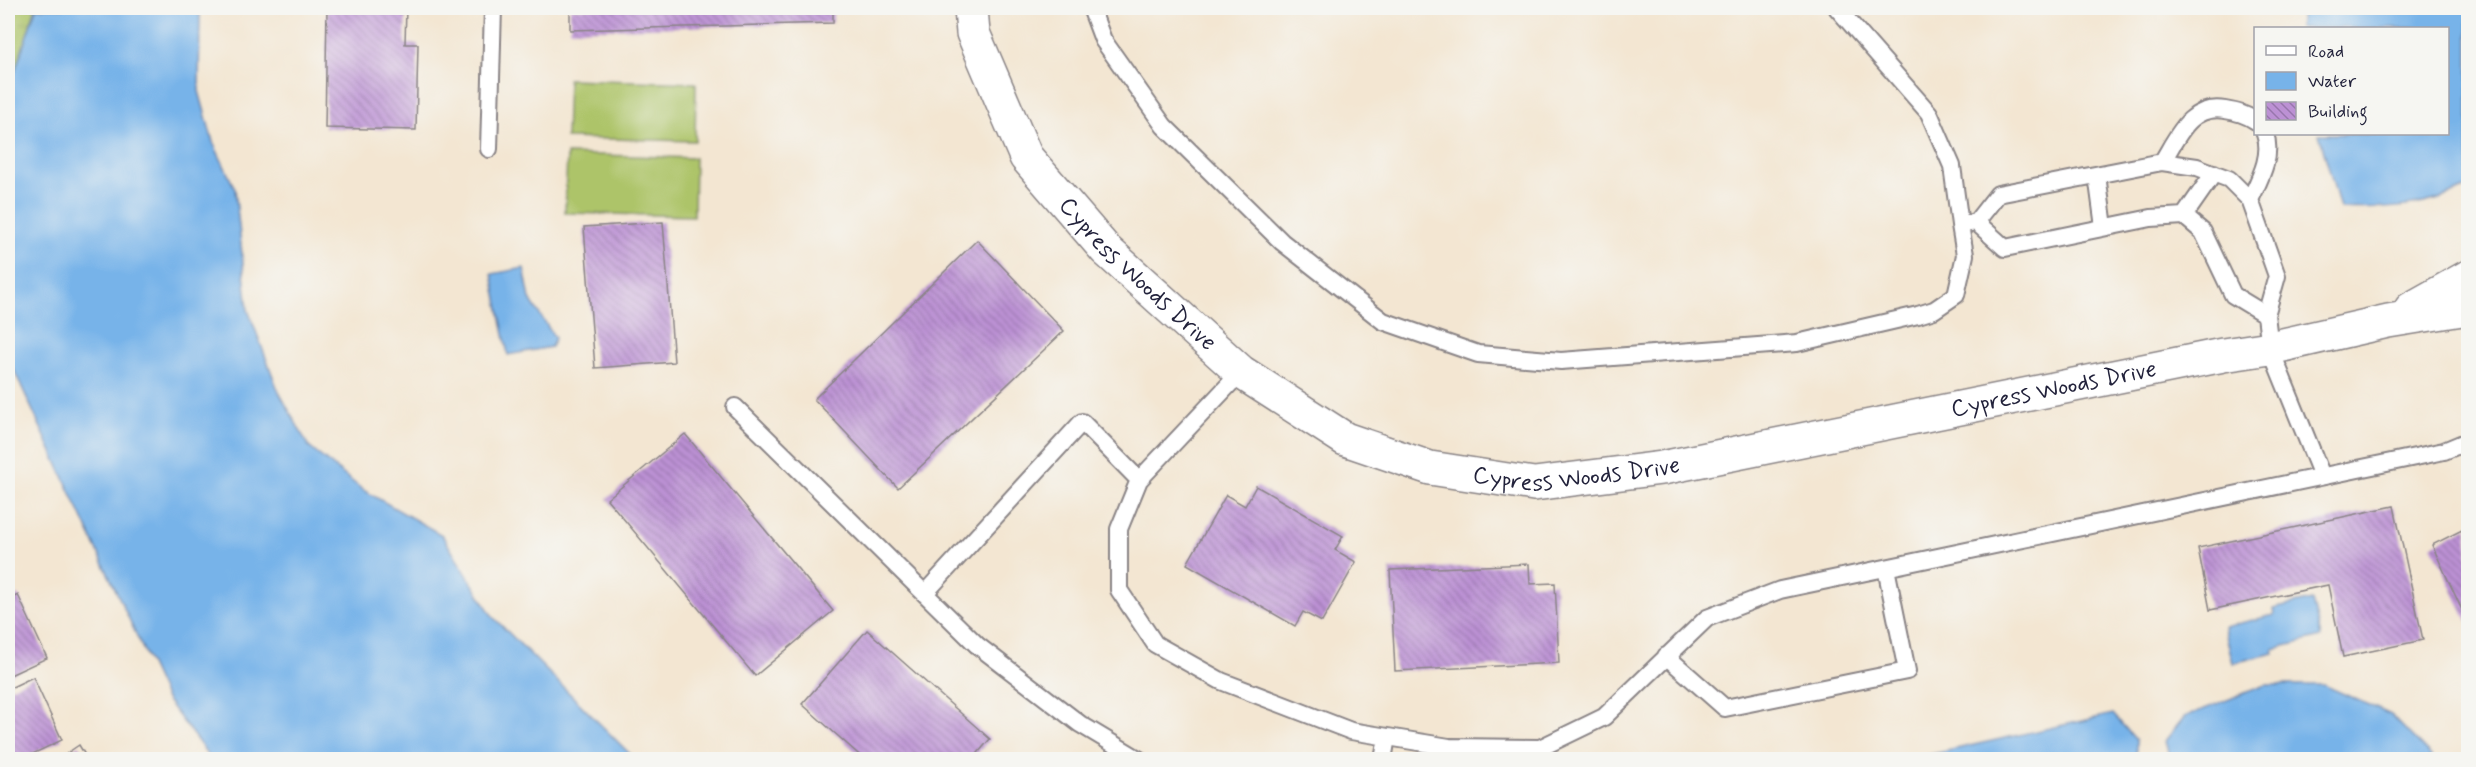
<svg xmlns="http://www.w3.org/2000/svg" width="2476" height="767" viewBox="0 0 2476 767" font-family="Mynerve,sans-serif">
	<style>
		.grass { fill: url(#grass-tufts); stroke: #687352; stroke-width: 1.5 }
		.garden { fill: #adc469; stroke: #687352; stroke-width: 1.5 }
		.water { fill: #77b3e9; stroke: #4c6a92; stroke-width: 1.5 }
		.building { fill: url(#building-back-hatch) }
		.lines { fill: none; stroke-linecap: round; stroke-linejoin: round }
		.lane-casing { stroke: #8a8486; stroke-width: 20 }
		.street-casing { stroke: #8a8486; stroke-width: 36 }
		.lane { stroke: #fff; stroke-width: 16 }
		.street { stroke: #fff; stroke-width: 33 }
		.labels { text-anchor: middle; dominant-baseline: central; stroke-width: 4.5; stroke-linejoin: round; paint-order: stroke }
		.street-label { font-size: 24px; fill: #22223b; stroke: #f6f6f2 }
	</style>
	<defs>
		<pattern id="grass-tufts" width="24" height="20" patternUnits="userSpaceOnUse" patternTransform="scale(1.5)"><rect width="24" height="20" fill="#adc469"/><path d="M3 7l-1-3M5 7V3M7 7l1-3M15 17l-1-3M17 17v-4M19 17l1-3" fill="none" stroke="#95a85c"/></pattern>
		<pattern id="building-back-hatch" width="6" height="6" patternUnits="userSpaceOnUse" patternTransform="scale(1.5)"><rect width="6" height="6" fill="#bc91d4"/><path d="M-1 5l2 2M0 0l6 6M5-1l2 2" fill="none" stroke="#9876ad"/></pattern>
	</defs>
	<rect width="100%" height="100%" fill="#f6f6f2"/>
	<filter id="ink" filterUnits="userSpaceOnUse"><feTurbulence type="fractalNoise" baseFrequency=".0167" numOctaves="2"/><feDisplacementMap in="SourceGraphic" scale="12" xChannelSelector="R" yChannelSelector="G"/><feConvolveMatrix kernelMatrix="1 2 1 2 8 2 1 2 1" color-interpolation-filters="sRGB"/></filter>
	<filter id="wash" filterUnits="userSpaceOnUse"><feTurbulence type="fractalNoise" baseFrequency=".008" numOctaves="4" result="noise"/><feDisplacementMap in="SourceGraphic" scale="24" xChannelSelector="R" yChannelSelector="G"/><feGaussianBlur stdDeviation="1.35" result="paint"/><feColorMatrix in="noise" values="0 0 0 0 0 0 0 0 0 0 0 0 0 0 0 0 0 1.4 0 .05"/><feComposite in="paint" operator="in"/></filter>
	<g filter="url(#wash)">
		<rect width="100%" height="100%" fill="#f3e6d2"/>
		<path class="grass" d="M8,8H36L8,92Z"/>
		<path class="garden" d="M568,79L696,83L695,141L566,138Z
			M567,154L695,158L694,216L565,213Z"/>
		<path class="water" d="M36,8H200L199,91L213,142L235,189L248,310L278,390L309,447L363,490L442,535L493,617L635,759H211L166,699L8,357V92Z
			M2303,8H2468V187C2429,208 2384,210 2340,208L2319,134H2448V28H2299Z
			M524,268L530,299L555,338L551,347L508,355L492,274Z
			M2312,600L2321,637L2273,649L2274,653L2233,663L2224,627L2274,615L2273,609Z
			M2265,685H2324L2391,715L2434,759H2170L2165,741L2184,717Z
			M2113,714L2136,740V759H1911Z"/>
		<g id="blocks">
			<path class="building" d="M327,8H406L405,44H418L416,130L325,128Z
				M570,8H833V23L570,30Z
				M663,222L674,362L595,368L584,227Z
				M977,240L1064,331L898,488L814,399Z
				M685,434L833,611L755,676L607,499Z
				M1256,486L1343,536L1335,550L1356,562L1322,622L1303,612L1295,626L1187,564L1226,495L1245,506Z
				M2394,506L2423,640L2343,657L2328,585L2210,610L2198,548Z
				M2468,527V623L2432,545Z
				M1529,564L1530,584L1555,583L1559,663L1395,671L1390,570Z
				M18,595L47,658L8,676V600Z
				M867,630L990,739L972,760H865L802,704Z
				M33,677L62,740L20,760H8V689Z
				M79,745L88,760H57Z"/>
		</g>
	</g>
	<g filter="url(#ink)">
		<use href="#blocks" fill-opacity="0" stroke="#8a8486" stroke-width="1.5"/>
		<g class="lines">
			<g class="lane-casing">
				<path id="lane" d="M1091,8L1103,40L1164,126L1282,242L1383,321L1478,354L1561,361L1797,343L1918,315L1934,310L1956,295L1965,255L1960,225L1976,222L1998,194L2162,162L2197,167L2229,179L2250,200L2277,276L2266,315L2270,348L2322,476
					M1837,8L1929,113L1952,166L1960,225
					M489,149L493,8
					M2162,162C2178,136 2190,104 2225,110C2237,112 2245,114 2256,121
					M2097,175L2104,227
					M2250,200C2259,180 2273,156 2265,134
					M2184,216L2214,173
					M1976,222L2005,248L2151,218L2184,216L2203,232L2233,295L2266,315
					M1241,372L1139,480L1119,529V590L1155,644L1221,681L1351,731L1449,747L1540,748L1604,717L1707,618L1780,590L2444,451L2468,441
					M735,407L977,645L1080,724L1140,760
					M925,593L1082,422L1139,480
					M1666,656L1725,708L1907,671L1886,568
					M1383,760L1387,737"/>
			</g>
			<g class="street-casing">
				<g id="street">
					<path id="s1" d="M971,8L973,33L1026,157L1106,250L1241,372L1345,439L1430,468L1534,484L1662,468L2223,355L2270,348L2388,321L2468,308"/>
					<path d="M2411,309L2468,277"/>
				</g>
			</g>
			<use href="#lane" class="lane"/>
			<use href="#street" class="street"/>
		</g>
	</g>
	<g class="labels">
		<g class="street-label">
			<text stroke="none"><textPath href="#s1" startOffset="322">Cypress Woods Drive</textPath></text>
			<text stroke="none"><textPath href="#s1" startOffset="1312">Cypress Woods Drive</textPath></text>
			<text stroke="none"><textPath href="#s1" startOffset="826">Cypress Woods Drive</textPath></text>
		</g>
	</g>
	<rect width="2476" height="767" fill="none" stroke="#f6f6f2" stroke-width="30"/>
	<rect x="2254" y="27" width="195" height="108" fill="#f6f6f2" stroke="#a1a1a9" stroke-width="1.5"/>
	<rect x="2266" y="46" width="30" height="9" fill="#ffffff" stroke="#a1a1a9" stroke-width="1.5"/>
	<text x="2308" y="57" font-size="18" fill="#22223b">Road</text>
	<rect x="2266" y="72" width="30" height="18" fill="#77b3e9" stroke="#a1a1a9" stroke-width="1.5"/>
	<text x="2308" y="87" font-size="18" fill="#22223b">Water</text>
	<rect x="2266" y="102" width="30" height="18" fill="url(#building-back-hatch)" stroke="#a1a1a9" stroke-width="1.5"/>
	<text x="2308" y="117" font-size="18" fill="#22223b">Building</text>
</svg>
